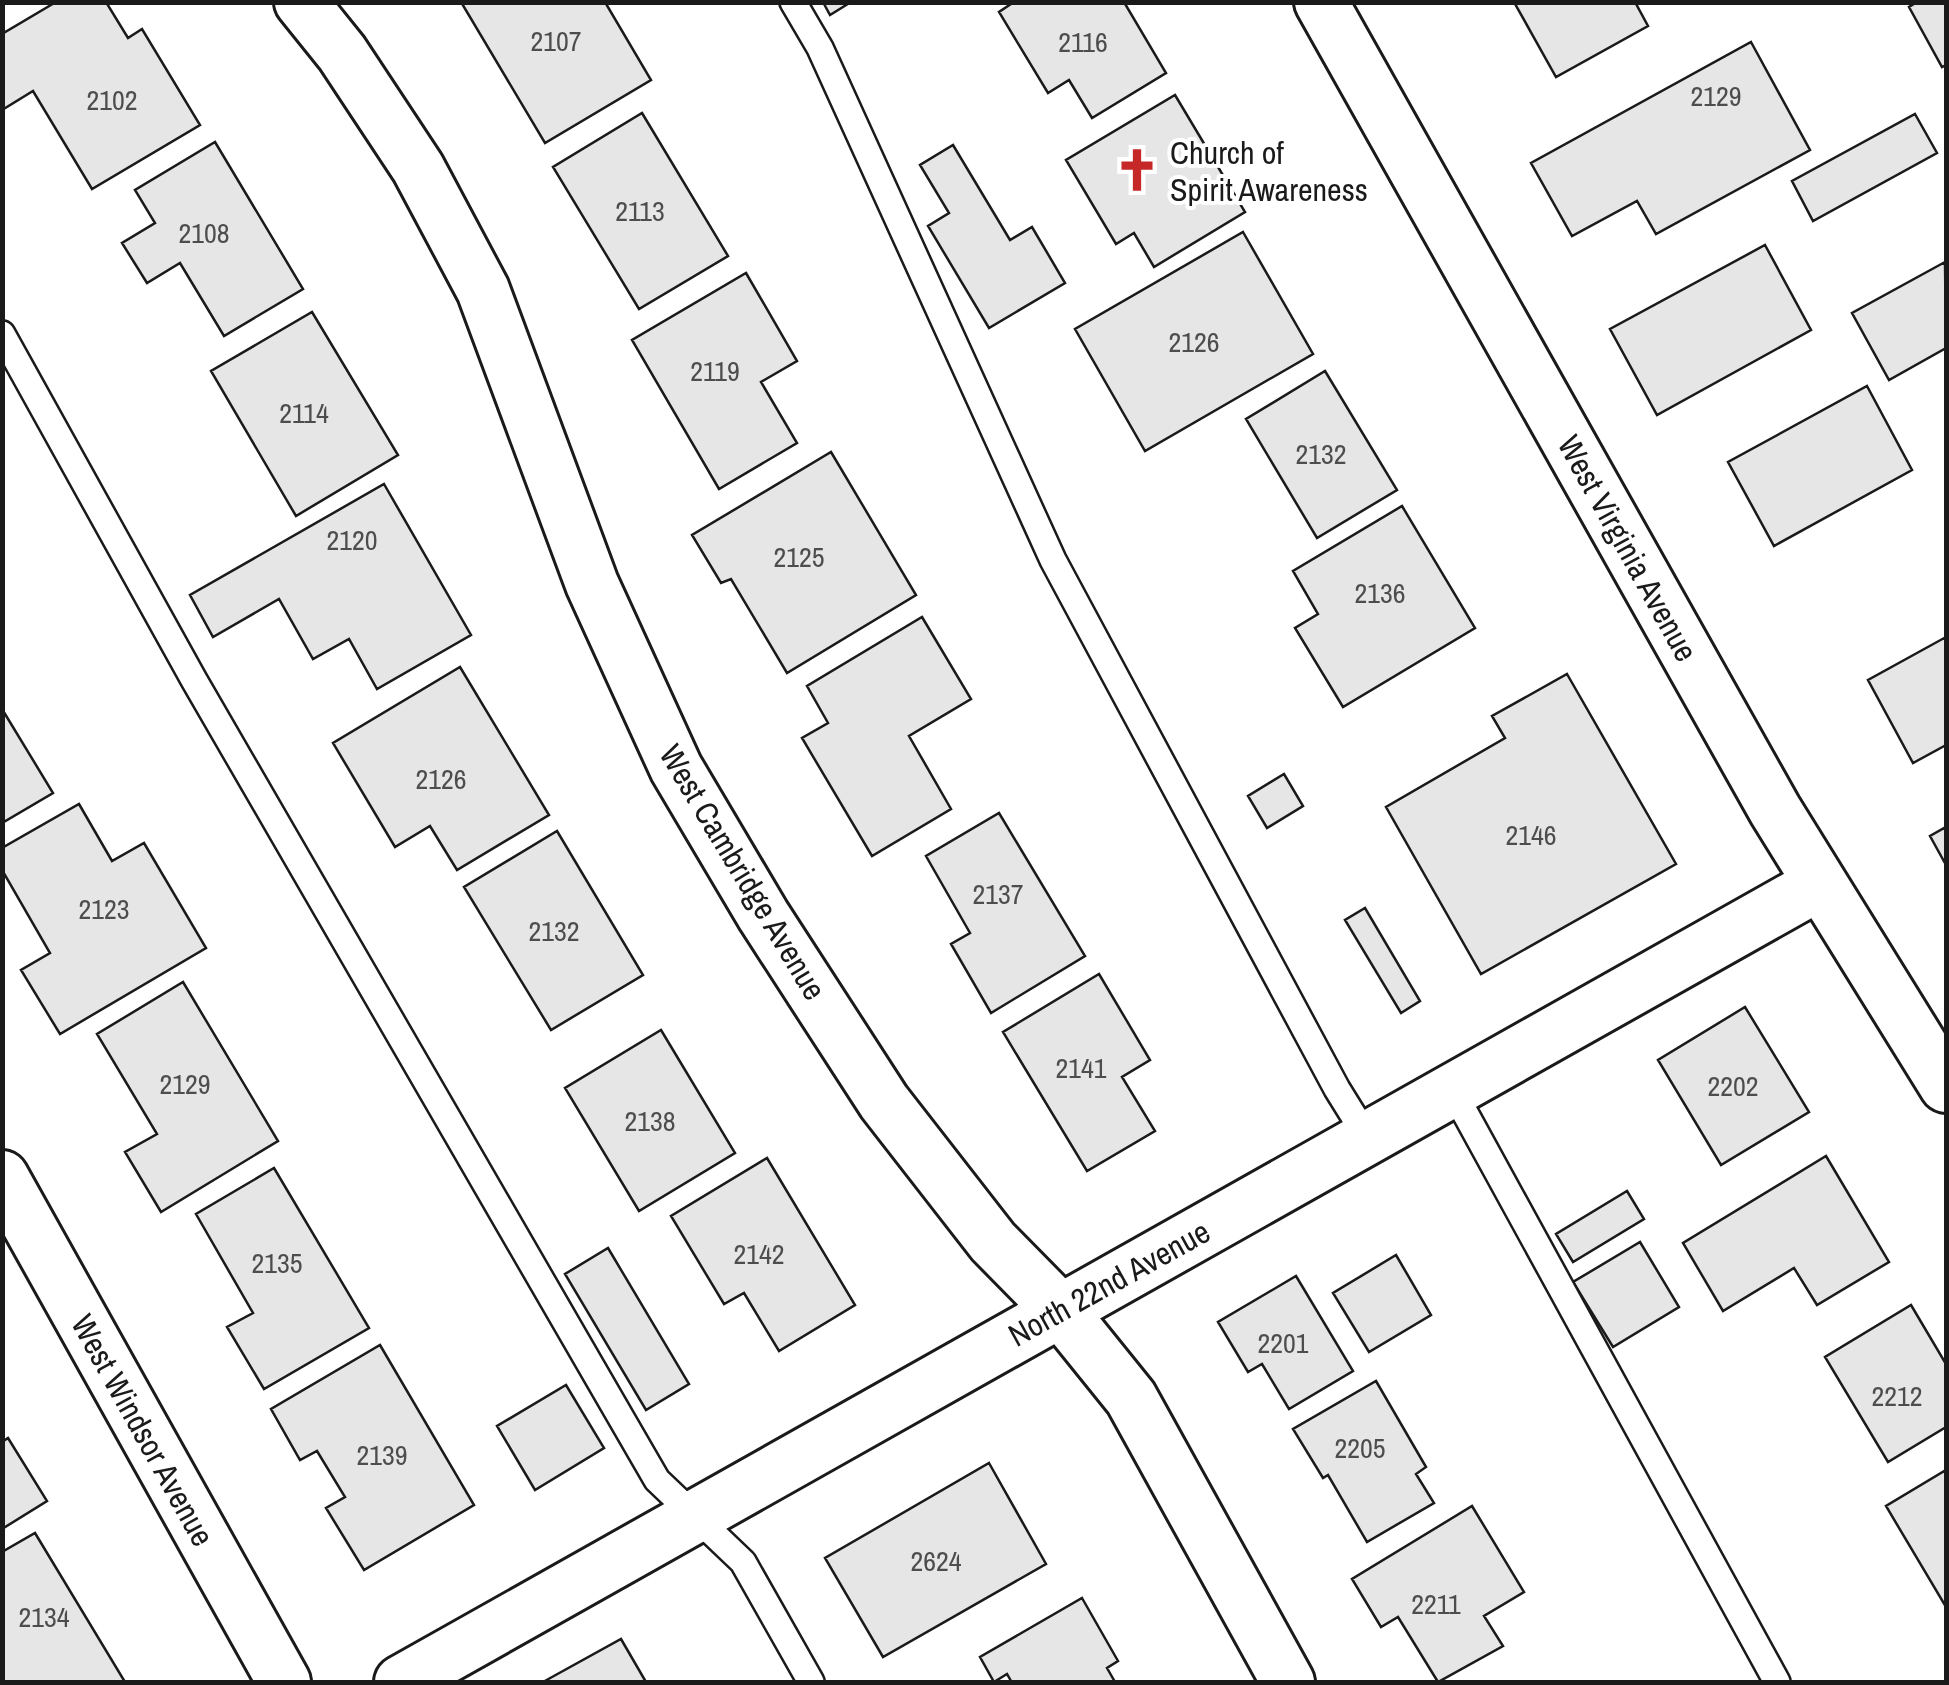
<svg xmlns="http://www.w3.org/2000/svg" width="1949" height="1685" viewBox="0 0 1949 1685" font-family="'Archivo Narrow',sans-serif">
	<style>
		.building { fill: #e6e6e6; stroke: #1a1a1a; stroke-width: 2.5 }
		.lines { fill: none; stroke-linecap: round; stroke-linejoin: round }
		.service-casing { stroke: #1a1a1a; stroke-width: 30 }
		.minor-casing { stroke: #1a1a1a; stroke-width: 58 }
		.service { stroke: #fff; stroke-width: 25 }
		.minor { stroke: #fff; stroke-width: 52 }
		.labels { text-anchor: middle; dominant-baseline: central; stroke-width: 8; stroke-linejoin: round; paint-order: stroke }
		.number-label { font-size: 28px; fill: #4d4d4d }
		.poi-label { font-size: 32px; fill: #1a1a1a; stroke: #fff; text-anchor: start }
		.street-label { font-size: 32px; fill: #1a1a1a; stroke: #fff }
	</style>
	<rect width="100%" height="100%" fill="#fff"/>
	<path class="building" d="M56,2H106L128,38L142,29L200,125L92,189L33,91L2,110V34Z
		M461,2H605L651,80L545,143Z
		M823,2H851L830,15Z
		M1014,2H1124L1166,73L1092,118L1069,80L1048,93L999,12Z
		M1514,2H1635L1648,26L1556,77Z
		M1917,2H1946V65L1942,67L1909,7Z
		M1751,42L1810,150L1656,234L1637,201L1572,236L1531,163Z
		M1175,95L1245,212L1154,267L1134,233L1116,244L1066,160Z
		M642,113L728,256L639,309L553,167Z
		M1915,114L1937,153L1813,221L1792,181Z
		M215,142L303,289L224,336L180,263L147,283L122,243L155,223L135,190Z
		M953,145L1010,240L1032,227L1065,283L989,328L928,226L949,213L920,165Z
		M1243,232L1313,354L1145,451L1075,329Z
		M1765,245L1811,330L1657,415L1610,329Z
		M1945,262L1946,348L1889,380L1852,313Z
		M746,273L797,361L761,382L797,443L719,489L632,340Z
		M312,312L398,455L296,516L211,371Z
		M1325,371L1397,490L1317,538L1246,419Z
		M1867,386L1912,470L1774,546L1728,462Z
		M831,452L916,595L787,673L731,579L721,583L692,535Z
		M384,484L471,635L377,689L349,639L313,659L279,599L213,637L190,595Z
		M1402,506L1475,628L1343,707L1295,628L1318,614L1293,571Z
		M922,617L971,699L909,736L951,809L872,856L802,738L828,723L807,686Z
		M1946,637V745L1913,763L1868,680Z
		M460,667L549,815L457,870L430,826L395,847L333,743Z
		M1567,674L1676,864L1481,974L1386,807L1505,738L1492,716Z
		M2,709L53,793L2,823Z
		M1284,774L1303,806L1267,828L1248,796Z
		M79,804L112,861L144,843L206,948L60,1034L21,970L50,953L2,870V848Z
		M999,813L1085,956L991,1013L951,944L970,933L926,856Z
		M1946,827V865L1930,836Z
		M557,831L643,975L551,1030L464,887Z
		M1365,908L1420,1001L1401,1013L1345,920Z
		M1099,974L1150,1060L1122,1077L1155,1131L1087,1171L1003,1032Z
		M183,982L278,1141L161,1212L125,1152L157,1134L97,1034Z
		M1745,1007L1809,1112L1721,1165L1658,1060Z
		M661,1030L735,1153L639,1211L565,1088Z
		M1826,1156L1889,1262L1817,1305L1794,1268L1723,1311L1683,1243Z
		M767,1158L855,1305L779,1351L744,1293L724,1304L671,1216Z
		M274,1168L369,1328L264,1389L227,1327L253,1313L196,1214Z
		M1627,1191L1644,1219L1573,1262L1556,1234Z
		M1640,1242L1679,1307L1613,1347L1573,1282Z
		M608,1248L689,1384L646,1410L565,1274Z
		M1396,1255L1431,1315L1369,1352L1333,1293Z
		M1296,1276L1353,1371L1289,1409L1262,1364L1248,1372L1218,1322Z
		M1911,1305L1946,1364V1427L1888,1462L1825,1357Z
		M380,1345L474,1505L364,1570L326,1508L345,1497L317,1451L300,1460L271,1409Z
		M1376,1381L1426,1467L1416,1474L1434,1503L1367,1542L1328,1475L1323,1478L1293,1429Z
		M566,1385L604,1448L535,1490L497,1426Z
		M8,1438L47,1501L2,1529V1442Z
		M989,1463L1046,1564L883,1657L825,1558Z
		M1946,1470V1607L1886,1506Z
		M1472,1506L1524,1592L1484,1616L1503,1646L1438,1682L1398,1617L1381,1627L1352,1579Z
		M35,1533L125,1682H2V1552Z
		M1082,1598L1118,1661L1107,1668L1115,1682H1008L1011,1681L1007,1674L994,1682L980,1657Z
		M621,1639L646,1682H543Z"/>
	<g class="lines">
		<g class="service-casing">
			<path id="service" d="M793,2L820,48L1053,560L1337,1089L1368,1139
				M2,334L194,680L657,1480L743,1562L811,1682
				M1453,1091L1777,1682"/>
		</g>
		<g class="minor-casing">
			<path id="minor" d="M301,2L342,53L418,168L483,290L592,584L676,768L763,915L884,1102L993,1242L1060,1310L1131,1398L1288,1682
				M1321,2L1775,810L1946,1086
				M2,1177L284,1682
				M401,1682L1819,884"/>
		</g>
		<use href="#service" class="service"/>
		<use href="#minor" class="minor"/>
	</g>
	<defs>
		<g id="church-bare" transform="scale(3.45)"><path d="M-1.2-6h2.4v3.5h3.3v2.4h-3.3V6h-2.4V-.1h-3.3v-2.4h3.3Z" fill="#c62828" stroke="#fff" stroke-width="2.5" paint-order="stroke"/></g>
	</defs>
	<g fill-rule="evenodd">
		<use href="#church-bare" x="1137" y="170"/>
	</g>
	<g class="labels">
		<g class="number-label">
			<text x="556" y="41">2107</text>
			<text x="1083" y="42">2116</text>
			<text x="1716" y="96">2129</text>
			<text x="112" y="100">2102</text>
			<text x="640" y="211">2113</text>
			<text x="204" y="233">2108</text>
			<text x="1194" y="342">2126</text>
			<text x="715" y="371">2119</text>
			<text x="304" y="413">2114</text>
			<text x="1321" y="454">2132</text>
			<text x="352" y="540">2120</text>
			<text x="799" y="557">2125</text>
			<text x="1380" y="593">2136</text>
			<text x="441" y="779">2126</text>
			<text x="1531" y="835">2146</text>
			<text x="998" y="894">2137</text>
			<text x="104" y="909">2123</text>
			<text x="554" y="931">2132</text>
			<text x="1081" y="1068">2141</text>
			<text x="185" y="1084">2129</text>
			<text x="1733" y="1086">2202</text>
			<text x="650" y="1121">2138</text>
			<text x="759" y="1254">2142</text>
			<text x="277" y="1263">2135</text>
			<text x="1283" y="1343">2201</text>
			<text x="1897" y="1396">2212</text>
			<text x="1360" y="1448">2205</text>
			<text x="382" y="1455">2139</text>
			<text x="936" y="1561">2624</text>
			<text x="1436" y="1604">2211</text>
			<text x="44" y="1617">2134</text>
		</g>
		<g class="poi-label">
			<text x="1170" y="152">Church of<tspan x="1170" dy="37">Spirit Awareness</tspan></text>
		</g>
		<g class="street-label">
			<text transform="translate(1628 548) rotate(61)">West Virginia Avenue</text>
			<text transform="translate(743 872) rotate(59)">West Cambridge Avenue</text>
			<text transform="translate(1109 1283) rotate(-29)">North 22nd Avenue</text>
			<text transform="translate(143 1430) rotate(61)">West Windsor Avenue</text>
		</g>
	</g>
	<rect width="1949" height="1685" fill="none" stroke="#1a1a1a" stroke-width="10"/>
</svg>
